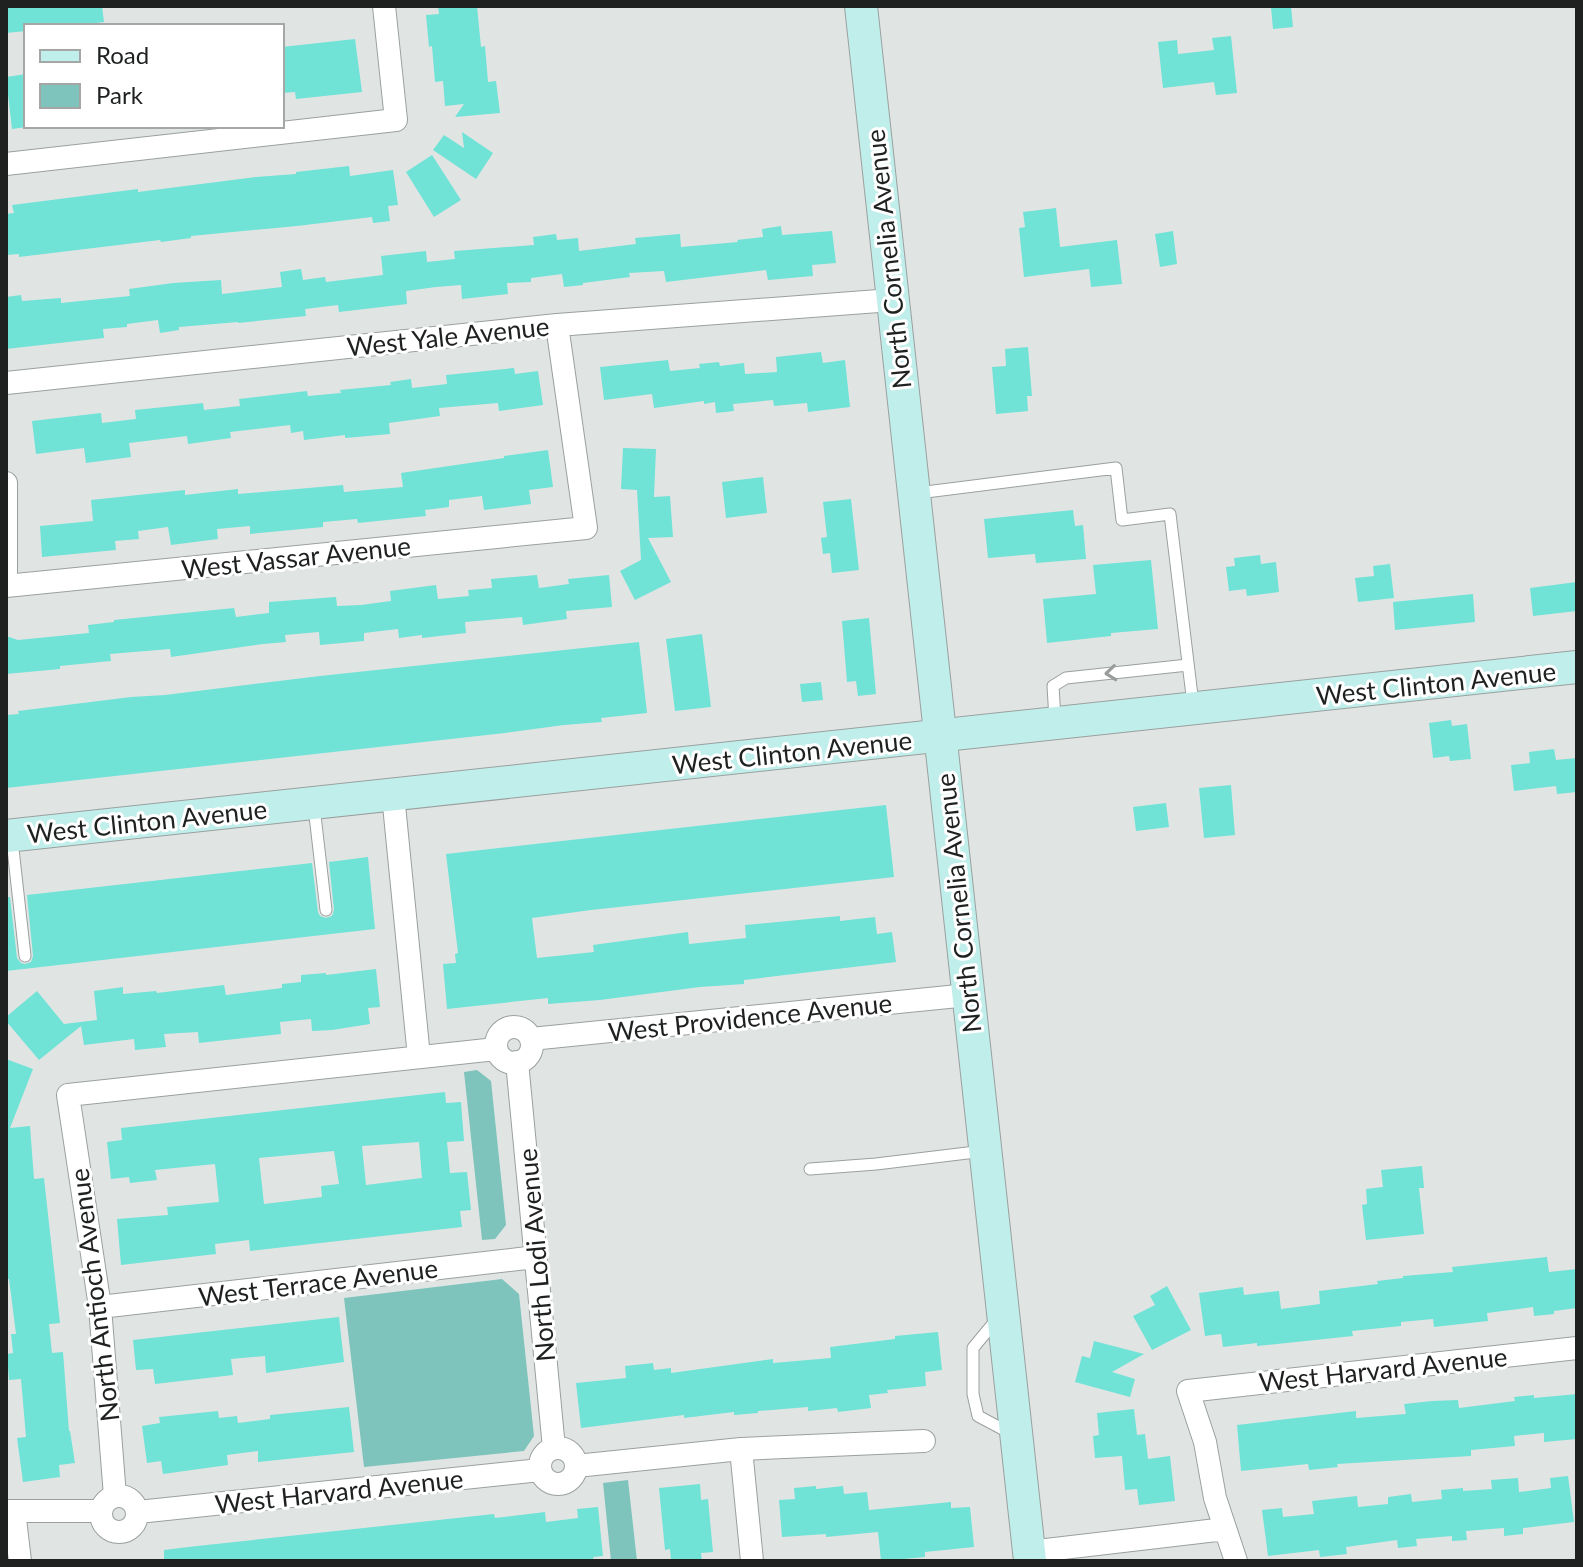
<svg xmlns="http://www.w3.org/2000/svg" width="1583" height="1567" viewBox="0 0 1583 1567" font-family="Lato,sans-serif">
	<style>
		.green { fill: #7ec4bc }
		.building { fill: #70e2d6; fill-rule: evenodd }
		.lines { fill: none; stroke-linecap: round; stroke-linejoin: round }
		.lane-casing { stroke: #9aa09f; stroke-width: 13 }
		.street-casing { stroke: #9aa09f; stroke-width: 24 }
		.secondary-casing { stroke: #9aa09f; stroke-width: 34 }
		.lane { stroke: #fff; stroke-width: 11 }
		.street { stroke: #fff; stroke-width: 22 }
		.secondary { stroke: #c0eeea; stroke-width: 32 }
		.oneway { stroke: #9a9b9b }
		.labels { text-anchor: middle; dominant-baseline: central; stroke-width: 6; stroke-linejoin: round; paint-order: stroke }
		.street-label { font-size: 26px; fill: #1f2121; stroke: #fff }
	</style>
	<rect width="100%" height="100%" fill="#e0e5e4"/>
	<path class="green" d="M477,1070L491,1081L506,1225L495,1239L482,1240L464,1072Z
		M502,1279L519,1294L534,1436L524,1451L364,1467L344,1298Z
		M628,1480L637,1561H611L603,1483Z"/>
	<path class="building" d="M6,6H102L104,22L72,26H26V31L6,33Z
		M438,6H477L481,47L485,46L488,82L496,81L500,113L455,117L464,104L445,106L443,81L435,82L432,46L429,47L426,15L439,14Z
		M1291,6L1293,27L1273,29L1271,7Z
		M1231,36L1237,93L1216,95L1214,82L1163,88L1158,42L1177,40L1178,54L1214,50L1212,38Z
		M355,39L362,92L296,99L295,92L282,93V47Z
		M26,74V127L12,129L6,77Z
		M462,132L493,153L476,179L433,150L444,135L464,148Z
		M432,155L461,200L434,217L406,172Z
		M349,166L350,176L393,170L398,205L388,206L390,221L373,223L372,217L297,226L191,236V238L161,242L160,240L19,257V254L6,255V214L14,213L12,205L138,189V192L256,177L296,174V172Z
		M1056,208L1060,247L1117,240L1122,284L1091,287L1089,269L1024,277L1019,228L1025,227L1023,212Z
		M781,226L782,235L832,231L836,263L812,265L813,276L768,280L766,270L666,282L664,271L629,273L630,277L583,283V285L564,287L562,274L531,278V282L507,283L508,294L462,299L461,285L436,287L406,291L407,304L339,312L338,305L305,309L306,316L238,323V322L179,327V330L160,333L158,320L127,324V327L103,329L104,338L6,349V297L21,295L22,301L61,298V303L130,296L129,289L173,283L221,280L222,294L282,287L280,272L301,269L303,280L325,277L326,282L383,275L381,256L426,251L427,262L455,259L454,251L534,245L533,237L556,234L557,240L578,238L579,251L636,244L635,238L680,234L681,247L738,242L737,240L763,237L762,229Z
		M1173,231L1177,264L1160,267L1155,234Z
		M1028,347L1032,396H1027L1028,411L996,414L992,367L1006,366L1005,349Z
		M821,352L823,363L845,360L850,407L808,412L807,403L774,406L773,400L733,404L734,411L716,413L715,402L704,404V401L654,408L652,394L604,400L600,367L668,360L670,371L700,368L699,364L719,362L720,366L744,363L745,374L777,372L776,357Z
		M514,368L515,374L538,371L543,405L499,411L498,403L439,408L440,416L389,423L390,434L345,438V435L304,440L303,431L291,433L290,425L230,432L231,438L188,444L187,436L129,443L131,457L86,463L84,448L36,454L32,421L101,413L102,423L136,419L135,410L203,403L204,410L240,406L239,399L307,391L308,396L341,393L340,390L391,385L390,382L411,379L412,388L447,384L446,375Z
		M623,448L656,449L654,497L670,496L673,537L648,538L671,582L635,600L620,571L641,560L637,490L621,489Z
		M548,450L553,487L529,490L531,504L484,510L482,496L449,500V507L425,510L426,516L358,523L357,519L323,522V527L250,534V526L217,529L218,539L171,545L168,527L138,531L139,539L115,541L116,550L42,557L40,526L93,521L91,500L185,490V495L238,489V494L343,485L344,492L403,487L401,473L504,458V456Z
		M763,477L767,513L726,518L722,482Z
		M851,499L859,570L832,573L830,553L823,554L821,538L827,537L823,502Z
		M1073,510L1075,526L1083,525L1086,559L1036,563L1035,554L988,558L984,519Z
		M1260,555L1261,564L1276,562L1279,592L1247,596L1246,589L1229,591L1226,567L1235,566L1234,558Z
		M1151,560L1158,629L1111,633V636L1047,643L1043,599L1096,594L1093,565Z
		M1390,564L1394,598L1358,602L1355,578L1374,576L1373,566Z
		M537,575L539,588L569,584L568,579L609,575L612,607L566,611L567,619L523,625L522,617L465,622L466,633L422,638V635L399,638L398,629L364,633V641L320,645L319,632L285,635L286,642L263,644L171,657L170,649L110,654L111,661L60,666V669L6,674V636L18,640L89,633L88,625L114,622V620L234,608L236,617L269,613V602L336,597L337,606L361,605L391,601L390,591L436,585L438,599L469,596L468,590L492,588L491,579Z
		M1577,582V611L1533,616L1530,588Z
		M1473,594L1475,622L1395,630L1393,602Z
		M869,618L876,694L858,696L856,681L847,682L842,621Z
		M702,634L711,707L675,711L666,639Z
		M639,642L647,713L601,718L602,722L564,725L505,733L6,788V715L19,714L18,711L131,697L165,695L320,676Z
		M821,682L823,700L802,702L800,684Z
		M1451,720L1452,726L1467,724L1471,759L1450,761L1449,756L1433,758L1429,723Z
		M1554,749L1556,760L1577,758V792L1557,794L1556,786L1514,791L1511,765L1530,763L1529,752Z
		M1231,785L1235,835L1204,838L1199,788Z
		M1166,803L1169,827L1136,831L1133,807Z
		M886,805L894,877L591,910L532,918L537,958L594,952L593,945L688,932L689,944L746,938L745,925L840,916V921L875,917L877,934L892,932L896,962L744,980V984L700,987L600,1000L548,1004V998L447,1009L443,964L456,963L455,954L458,953L446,854Z
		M368,857L375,929L6,971V897H10L17,958L21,963L25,964L31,962L33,956L27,895L312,863L318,912L320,916L326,918L332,916L334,910L329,862Z
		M376,969L380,1007L368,1008L370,1024L332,1030L312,1031L311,1019L280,1022L281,1034L199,1043L198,1032L164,1034L166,1047L135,1050L134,1039L84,1045L81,1026L39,1060L6,1021V1017L37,991L64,1024L97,1020L94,991L123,987V994L156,991L157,993L224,985L226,995L282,988V984L301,982V975L326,973V975Z
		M6,1059L33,1069L10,1128L30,1126L34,1179L44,1178L60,1323L49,1324L52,1353L63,1352L69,1431H70L75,1463L59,1465L60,1477L23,1482L17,1438L26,1437L21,1379L9,1380L7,1354L13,1353L11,1334H16L9,1279H6Z
		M445,1092L446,1103L461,1102L464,1141L447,1142L450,1173L467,1172L471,1210L460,1211L462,1227L250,1251L249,1240L215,1244L216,1254L121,1265L117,1219L168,1215L167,1207L219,1202L215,1164L155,1170L157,1180L130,1183L129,1177L111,1179L107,1142L122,1140L121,1128ZM419,1142L422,1178L366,1185L362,1146ZM334,1151L339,1184L321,1186L322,1197L264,1204L259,1158Z
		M1422,1166L1424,1188H1419L1424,1234L1366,1240L1362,1205L1367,1204L1366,1189L1383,1187L1381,1170Z
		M1547,1257L1549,1272L1577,1269V1308L1554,1311V1314L1534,1316L1533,1307L1487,1313L1488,1321L1434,1327L1433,1319L1401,1322V1326L1352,1331L1353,1336L1257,1346V1343L1223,1347L1221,1334L1205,1336L1199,1293L1243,1287L1244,1295L1279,1291L1281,1309L1320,1304L1319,1291L1378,1284L1377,1281L1403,1278V1276L1453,1272L1452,1267Z
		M1167,1286L1191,1330L1152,1350L1133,1316L1155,1305L1150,1296Z
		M339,1317L344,1362L266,1373L265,1356L231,1359L233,1375L155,1384L153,1369L136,1370L133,1340Z
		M938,1332L942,1370L925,1372L926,1386L887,1390L888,1393L869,1395L871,1408L838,1412L837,1408L808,1411V1407L758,1411V1413L734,1415V1412L684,1418V1415L581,1428L576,1383L626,1378L625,1366L653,1363L654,1370L671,1368V1373L773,1359V1363L831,1358L830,1347L895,1339V1336Z
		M1094,1341L1144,1354L1112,1372L1135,1379L1130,1397L1075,1382L1082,1356L1090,1358Z
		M1577,1394V1439L1544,1442V1433L1514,1436L1515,1446L1471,1450V1456L1337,1464L1338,1467L1309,1470L1308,1464L1241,1471L1237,1425L1356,1411V1418L1406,1414L1404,1404L1432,1401L1458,1400L1459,1408L1515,1401L1514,1397L1534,1395V1398Z
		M349,1407L354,1452L258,1462V1451L227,1455L228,1465L163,1474L161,1461L147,1463L142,1426L160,1423L159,1417L218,1411L219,1418L237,1416L238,1423L270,1419V1415Z
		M1134,1409L1137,1435L1145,1434L1148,1459L1170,1456L1175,1501L1139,1505L1137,1489L1125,1490L1122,1456L1095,1458L1093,1436L1099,1435L1097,1413Z
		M1568,1476L1574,1522L1523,1528V1534L1504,1536V1528L1466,1531L1467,1540L1452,1541V1536L1416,1539L1417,1546L1398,1548L1397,1540L1346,1547L1347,1554L1320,1557L1319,1550L1268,1556L1262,1510L1282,1508L1283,1517L1314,1514L1312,1501L1357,1496L1358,1507L1388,1504V1497L1411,1494L1412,1502L1442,1499L1441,1490L1463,1488V1491L1492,1489L1491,1480L1518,1478L1519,1492L1551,1488L1550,1478Z
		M700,1484L701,1500L708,1499L713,1552L701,1553L702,1561H671L670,1549L665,1550L659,1488Z
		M816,1486V1489L843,1486L844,1494L867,1492L869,1510L951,1502V1508L970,1507L974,1547L925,1552V1557L881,1561L878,1532L826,1537V1534L782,1537L779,1500L795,1499L794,1488Z
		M598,1507L603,1556L593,1557L594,1561H164V1550L197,1546L494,1514L495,1518L545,1512L546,1522L578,1518L577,1509Z"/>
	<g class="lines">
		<g class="lane-casing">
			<path id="lane" d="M918,493L1116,468L1122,520L1170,514L1193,704
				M1055,719L1053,686L1066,678L1188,665
				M314,807L326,910
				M12,840L25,956
				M810,1169L876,1164L984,1151
				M997,1319L973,1348V1394L978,1416L1010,1433"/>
		</g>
		<g class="street-casing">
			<path id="street" d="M6,164L396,120L384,6
				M6,383L557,325L892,300
				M6,483V576
				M6,586L586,528L557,325
				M393,795L419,1057
				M496 1045a18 18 0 1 1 36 0a18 18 0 1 1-36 0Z
				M531,1039L968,995
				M517,1062L554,1448
				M100,1307L536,1257
				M540 1466a18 18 0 1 1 36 0a18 18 0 1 1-36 0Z
				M741,1449L752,1561
				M576,1466L741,1449L924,1441
				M101 1514a18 18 0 1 1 36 0a18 18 0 1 1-36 0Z
				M115,1496L100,1307L68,1095L496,1049
				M6,1511H101
				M14,1511L20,1561
				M138,1512L540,1470
				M1029,1552L1225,1529
				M1236,1561L1215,1498L1205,1442L1188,1391L1577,1348"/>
		</g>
		<g class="secondary-casing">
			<path id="secondary" d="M861,6L1030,1561
				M6,836L1577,667"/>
		</g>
		<use href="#lane" class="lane"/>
		<use href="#street" class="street"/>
		<use href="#secondary" class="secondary"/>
	</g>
	<defs><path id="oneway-chevron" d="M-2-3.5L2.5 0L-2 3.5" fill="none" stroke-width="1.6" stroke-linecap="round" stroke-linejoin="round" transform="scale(2)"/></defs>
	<use class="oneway" href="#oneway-chevron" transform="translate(1111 673) rotate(174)"/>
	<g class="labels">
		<g class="street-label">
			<text transform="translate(888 259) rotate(-96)">North Cornelia Avenue</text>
			<text transform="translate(448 336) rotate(-6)">West Yale Avenue</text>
			<text transform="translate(296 557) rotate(-6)">West Vassar Avenue</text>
			<text transform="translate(1436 683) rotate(-6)">West Clinton Avenue</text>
			<text transform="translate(792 752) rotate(-6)">West Clinton Avenue</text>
			<text transform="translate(147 821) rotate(-6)">West Clinton Avenue</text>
			<text transform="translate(958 903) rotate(-96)">North Cornelia Avenue</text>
			<text transform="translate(750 1017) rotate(-6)">West Providence Avenue</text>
			<text transform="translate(536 1255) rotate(-95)">North Lodi Avenue</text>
			<text transform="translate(318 1282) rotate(-7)">West Terrace Avenue</text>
			<text transform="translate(94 1295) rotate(-97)">North Antioch Avenue</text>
			<text transform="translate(1383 1369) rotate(-6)">West Harvard Avenue</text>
			<text transform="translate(339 1491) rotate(-6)">West Harvard Avenue</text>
		</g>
	</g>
	<rect width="1583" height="1567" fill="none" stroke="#1f2121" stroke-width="16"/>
	<rect x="24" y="24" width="260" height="104" fill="#ffffff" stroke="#a5a6a6" stroke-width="2"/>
	<rect x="40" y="50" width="40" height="12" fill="#c0eeea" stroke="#a5a6a6" stroke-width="2"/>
	<text x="96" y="64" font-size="24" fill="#1f2121">Road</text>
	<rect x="40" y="84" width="40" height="24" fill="#7ec4bc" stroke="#a5a6a6" stroke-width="2"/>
	<text x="96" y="104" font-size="24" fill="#1f2121">Park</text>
</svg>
